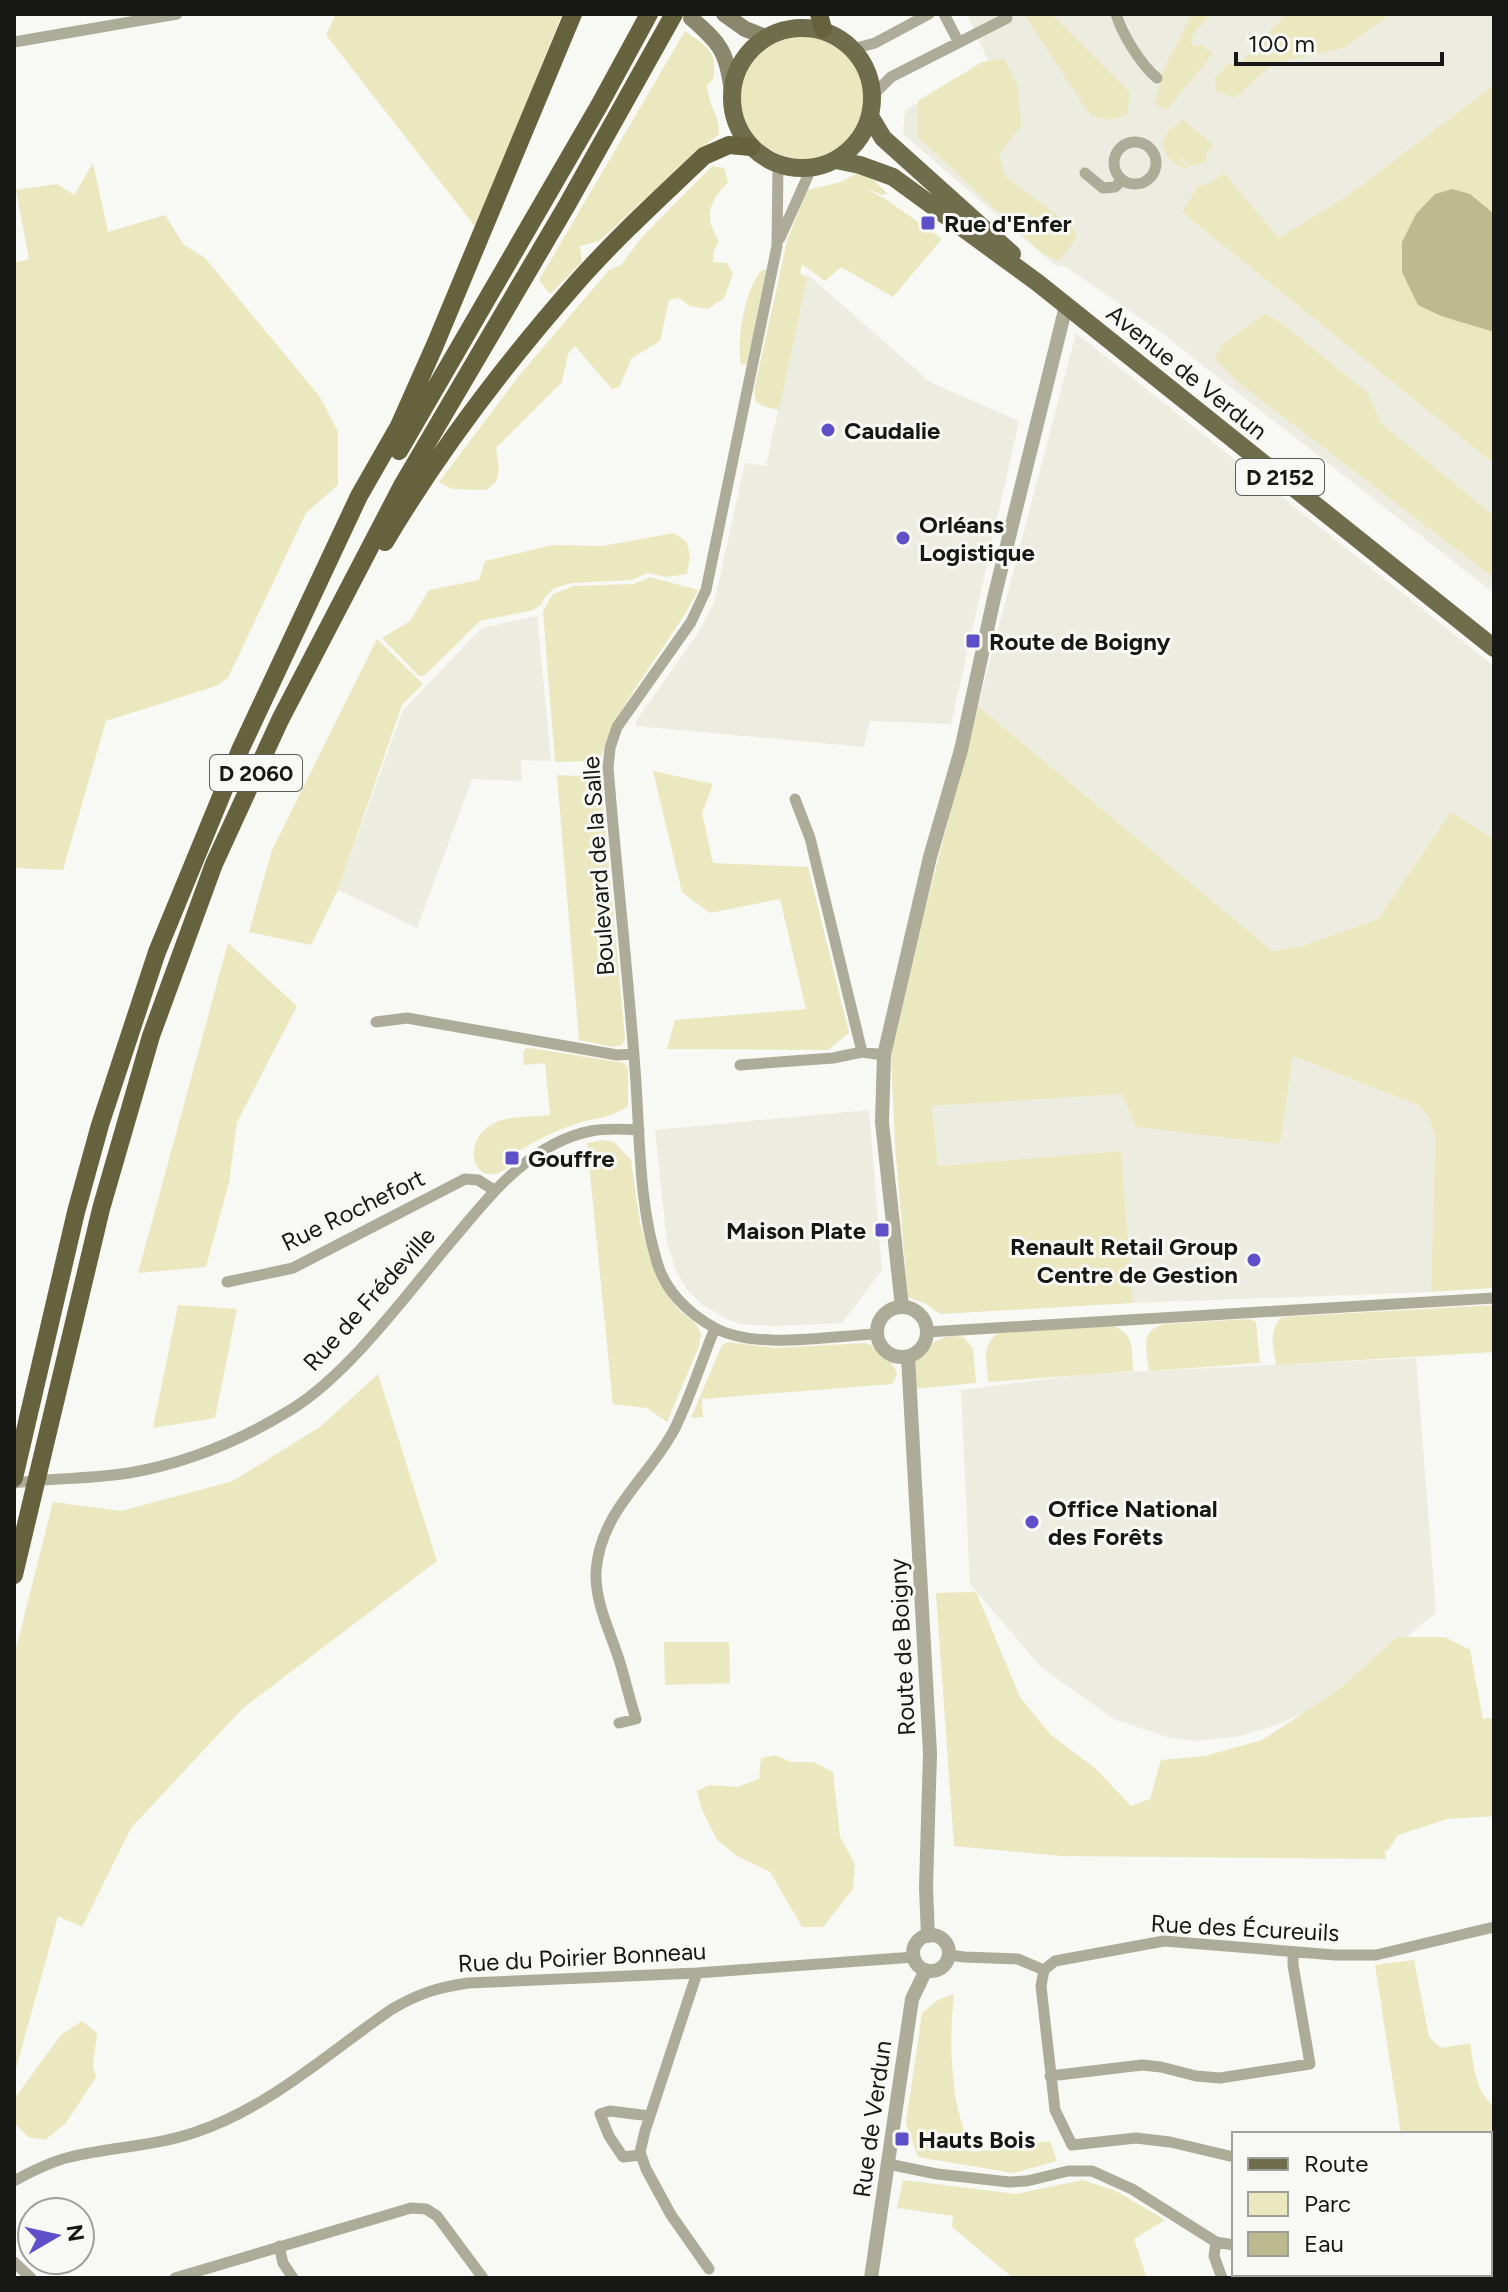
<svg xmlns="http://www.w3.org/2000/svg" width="1508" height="2292" viewBox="0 0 1508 2292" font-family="Figtree,sans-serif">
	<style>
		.built { fill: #edece1 }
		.green { fill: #ebe8bf }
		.water { fill: #beba90 }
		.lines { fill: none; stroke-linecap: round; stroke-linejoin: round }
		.minor { stroke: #adac99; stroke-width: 11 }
		.tertiary { stroke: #adac99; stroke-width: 14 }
		.secondary { stroke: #89876c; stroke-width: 16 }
		.primary { stroke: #706d4c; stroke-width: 18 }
		.trunk { stroke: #66623e; stroke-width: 18 }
		.poi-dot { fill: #5f50c9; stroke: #f8f8f4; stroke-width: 3 }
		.labels { text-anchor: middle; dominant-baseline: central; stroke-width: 6; stroke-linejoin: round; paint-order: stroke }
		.shield { fill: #f8f8f4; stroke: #5a5a59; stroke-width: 2 }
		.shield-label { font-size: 22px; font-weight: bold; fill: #171716 }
		.poi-label { font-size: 24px; font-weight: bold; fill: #171716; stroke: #f8f8f4; text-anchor: start }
		.street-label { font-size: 24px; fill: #171716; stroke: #f8f8f4 }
	</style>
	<rect width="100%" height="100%" fill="#f8f8f4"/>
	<path class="built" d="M967,14H1494V593L1159,331L1066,267L1056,266L903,134L905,110L990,65Z
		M807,274L930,382L1019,421L951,724L870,721L864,747L636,726V721L698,633L714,603L745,463L766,466Z
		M1076,333L1494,666V839L1451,812L1378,919L1302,946L1273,951L978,706Z
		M537,616L551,761L521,760L522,781L472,779L417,928L338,890L403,710L482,628Z
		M1293,1056L1420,1106L1429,1118L1435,1138L1431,1292L1133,1303L1121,1151L938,1166L932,1106L1123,1094L1280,1144Z
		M869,1110L882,1270L842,1323L774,1326L742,1324L728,1320L704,1306L687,1290L677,1273L667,1243L655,1130Z
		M1416,1358L1436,1613L1320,1706L1276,1725L1241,1736L1197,1741L1170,1738L1114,1719L1041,1667L970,1584L961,1390L1088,1374Z"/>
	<path class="green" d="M336,14H562L477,229L326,35Z
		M1024,14H1052L1130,92L1127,115L1109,120L1091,116Z
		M1192,14H1211L1194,33L1191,42L1193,46L1202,45L1213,54L1167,110L1155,105L1163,71Z
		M1286,14H1391L1344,48L1274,63L1235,98L1216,91L1215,78L1228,64L1239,65Z
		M685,31C707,47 718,50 713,80L707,85C707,103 720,116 719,134L699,150L599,241L580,246L582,262L550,294L539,280Z
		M740 96a63 63 0 1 1 126 0a63 63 0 1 1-126 0Z
		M1004,58L1018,85L1021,126L999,155L1005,176L1073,227L1076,238L1059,261L1043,254L918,137V101L982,62Z
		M1494,85V464L1182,212L1197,187L1211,183L1223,173L1221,169L1279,238L1350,194Z
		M1182,119L1214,145L1206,154V161L1190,167L1180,155L1183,163L1188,167L1185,168C1165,162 1155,142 1173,126L1174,128Z
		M93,163L108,232L165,215L184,245L205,258L320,397L338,432V485L306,513L228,678L216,686L106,721L63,870L14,868V263L29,259L16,190L57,184L74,195Z
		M712,166L724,168L728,182C709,203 703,215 719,241L714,251L713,262L727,263L733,274L724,298L708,309L690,306L679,298L669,300L660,341L632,358L619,387L612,389L575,346L568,354L562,382L496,448L499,468L496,482L486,490L452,489L439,482L518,377L609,270L621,265L643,236Z
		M857,173L870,177L888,194L882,195L863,187L887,200L942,239L893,297L841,267L825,281L802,264L800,273L807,278L779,410L765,407L756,402L754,391L787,241L807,190L841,182Z
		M767,269L747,364L741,365C736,340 745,290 761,271Z
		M1264,314L1282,323L1368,393L1381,423L1494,516V578L1239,383L1215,359L1223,344Z
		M674,533L687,542L690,557L687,574L667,577L647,573L632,580L572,583L554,588L545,597L541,605L533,610L480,621L424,676H419L382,638L410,621L429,590L479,580L485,561L553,545L602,546Z
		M650,577L698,590C669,648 621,695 601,757L596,761L555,762L543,611L553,594L574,586L634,584Z
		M377,639L423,684L402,705L338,890L311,945L249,932L272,850Z
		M978,706L1273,951L1302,946L1378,919L1451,812L1494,839V1288L1431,1292L1435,1138L1429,1118L1420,1106L1293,1056L1280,1144L1136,1127L1122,1094L932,1106L938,1166L1121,1151L1133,1303L940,1314L926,1304L908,1297L895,1146L891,1055L925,910Z
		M653,771L713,784L702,813L713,863L808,867L849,1033L828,1050L667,1049L675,1020L806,1009L780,899L710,913L682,892Z
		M557,775L598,777L601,782L625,1038L622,1045L613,1047L579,1040Z
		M228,943L297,1006L237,1122L229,1182L206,1267L138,1273Z
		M530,1048L624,1063L628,1068V1106C614,1116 603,1117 586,1121C561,1127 527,1144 507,1160L511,1165C475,1197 455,1138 499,1121C512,1116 535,1117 550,1115L545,1063L524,1065L523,1053L525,1049Z
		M603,1140L614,1142L631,1160L640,1223L659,1283L678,1309L696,1324L701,1333L699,1346L667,1422L647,1408L613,1404L587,1143Z
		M178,1305L237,1309L215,1418L153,1428Z
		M1494,1305V1352L1276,1365C1273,1346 1268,1331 1282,1317Z
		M1250,1319L1256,1322L1260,1363L1149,1371C1147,1350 1139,1331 1164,1324Z
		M1114,1326C1135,1334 1132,1352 1133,1371L988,1382C987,1363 981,1345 998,1333Z
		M954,1336L963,1337L973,1348L976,1383L914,1389C913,1380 911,1370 915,1362C922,1348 938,1337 954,1336Z
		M728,1342L775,1348L865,1343C878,1346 893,1361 897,1374L892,1384L702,1399L703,1417L691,1418L722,1345Z
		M378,1374L437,1561L243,1708L131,1828L82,1927L58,1916L14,2076V1656L53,1502L121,1511L233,1481L320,1427Z
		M976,1592L1020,1697L1051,1735L1096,1769L1131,1806L1150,1799L1161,1760L1205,1756L1262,1740L1337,1691L1397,1637H1445L1470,1650L1483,1719L1494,1718V1816L1447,1819L1398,1835L1388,1850L1385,1851L1386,1859L1060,1856L954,1846L936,1593Z
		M664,1642H729L730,1683L665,1685Z
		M775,1755L791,1762H813L833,1772L840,1837L855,1864L853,1889L823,1927H802L770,1872L737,1856L717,1840L702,1810L697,1791L709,1785L737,1787L759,1779L761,1758Z
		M1414,1960L1429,2037L1441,2048L1470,2043C1474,2067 1475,2090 1494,2107V2192H1490V2134H1401L1375,1965Z
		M954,1994C950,2032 950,2071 958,2109C961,2123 967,2138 972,2152L1050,2141L1057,2161L1013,2173L918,2157L906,2123L922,2013L938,2000Z
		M82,2021L97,2033L93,2066L96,2077L66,2123L45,2140L28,2137L14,2122V2099L61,2035Z
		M903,2180L1016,2194L1082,2180L1114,2190L1165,2220L1134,2239L1147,2278H1013L952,2227L953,2216L897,2208Z"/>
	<path class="water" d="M1452,189L1470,194L1494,214V332L1441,316L1418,305L1402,272V242L1416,214L1435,194Z"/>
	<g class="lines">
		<path class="minor" d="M944,14L958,41
			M1116,14C1122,34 1141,65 1157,78
			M14,42L177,14
			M853,49L875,43L929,14
			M873,95L891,77L1007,18
			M1114 163a21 21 0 1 1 42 0a21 21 0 1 1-42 0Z
			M778,165L777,246L706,590L691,622L617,727L610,748L608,768L610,791C618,884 628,976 635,1069C640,1132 638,1201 657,1262C665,1291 689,1314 715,1328C755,1350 831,1336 877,1334
			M1085,173L1103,188L1115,187L1122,180
			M780,238L811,169
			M795,799L810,838L862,1052
			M376,1022L407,1018L617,1055L634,1054
			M740,1065L833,1058L862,1052L884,1055
			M227,1282L293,1268L465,1179L478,1180L494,1190
			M927,1332L1494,1298
			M14,1483C52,1478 91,1479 129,1473C187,1463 242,1440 292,1409C352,1371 408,1292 455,1237C491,1194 531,1143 591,1131C606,1128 624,1129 639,1130
			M619,1723L636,1719C630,1701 626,1683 621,1666C612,1635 595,1605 596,1572C600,1511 648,1479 674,1430C690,1398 701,1362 715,1328
			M949,1955L964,1957L1018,1959L1044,1970
			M1044,1970L1055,1961L1164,1941L1335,1955H1376L1494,1927
			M1044,1970L1041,1986L1055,2110L1072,2145L1136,2138L1170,2142L1234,2157
			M697,1973L645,2131L640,2152L646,2169L671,2215L709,2269
			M1050,2076L1142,2065L1161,2067L1196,2076L1220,2078L1310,2064L1293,1965V1952
			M641,2155L623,2157L609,2136L600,2114L610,2111L650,2116
			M888,2164L937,2174L1009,2182L1027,2181L1068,2171H1092L1132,2189L1216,2242L1234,2245
			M1490,2173L1494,2174
			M14,2181C32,2171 50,2162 70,2157C111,2147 156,2146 196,2132C270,2107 328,2053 392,2009C420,1993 436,1988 468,1983L697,1973L914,1957
			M1216,2242L1214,2256L1222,2278
			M279,2246L283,2263L293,2278
			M14,2262L31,2278
			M1367,2274L1372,2278
			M1484,2274L1494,2275
			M175,2278L411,2208L426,2209L437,2216L483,2278"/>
		<path class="tertiary" d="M902,1307L882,1122L884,1055L930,857L961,750L994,598L1066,306
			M877 1332a25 25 0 1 1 50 0a25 25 0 1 1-50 0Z
			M908,1357L930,1753L926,1888L928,1936
			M913 1953a18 18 0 1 1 36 0a18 18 0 1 1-36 0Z
			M871,2278L912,1999L926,1970"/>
		<path class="secondary" d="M724,14L745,29L766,37
			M691,18C721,44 727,52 732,92"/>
		<path class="primary" d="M732 98a70 70 0 1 1 140 0a70 70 0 1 1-140 0Z
			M871,118L883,138L1012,254
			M836,160L860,165L893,177L1038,283L1494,648"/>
		<path class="trunk" d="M819,14L823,29
			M399,451L600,104L649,14
			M385,542C440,449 506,363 578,281C617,237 661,197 704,156L729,145L751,147
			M14,1478L76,1212L100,1125L157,952L241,748L359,496L399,426L435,345L573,14
			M14,1575L101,1209L151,1036L214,864L280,720L403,484L567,205L674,14"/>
	</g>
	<g class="poi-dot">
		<rect x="920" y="215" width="16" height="16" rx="4"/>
		<circle cx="828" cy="430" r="8"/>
		<circle cx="903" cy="538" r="8"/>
		<rect x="965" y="633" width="16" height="16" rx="4"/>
		<rect x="504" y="1150" width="16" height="16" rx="4"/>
		<rect x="874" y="1222" width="16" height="16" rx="4"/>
		<circle cx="1254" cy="1260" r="8"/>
		<circle cx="1032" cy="1522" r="8"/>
		<rect x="894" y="2131" width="16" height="16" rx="4"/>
	</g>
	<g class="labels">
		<g class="shield">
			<rect x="1236" y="459" width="88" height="36" rx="6"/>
			<rect x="210" y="755" width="92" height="36" rx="6"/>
		</g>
		<g class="shield-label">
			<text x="1280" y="477">D 2152</text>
			<text x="256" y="773">D 2060</text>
		</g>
		<g class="poi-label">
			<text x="944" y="223">Rue d'Enfer</text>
			<text x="844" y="430">Caudalie</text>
			<text x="919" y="524">Orléans<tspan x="919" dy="28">Logistique</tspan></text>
			<text x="989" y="641">Route de Boigny</text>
			<text x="528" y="1158">Gouffre</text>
			<text x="866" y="1230" text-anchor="end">Maison Plate</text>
			<text x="1238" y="1246" text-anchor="end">Renault Retail Group<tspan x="1238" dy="28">Centre de Gestion</tspan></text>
			<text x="1048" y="1508">Office National<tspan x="1048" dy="28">des Forêts</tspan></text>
			<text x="918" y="2139">Hauts Bois</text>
		</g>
		<g class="street-label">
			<text transform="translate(1187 372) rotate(39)">Avenue de Verdun</text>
			<text transform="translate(598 866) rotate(-94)">Boulevard de la Salle</text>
			<text transform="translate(353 1210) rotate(-26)">Rue Rochefort</text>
			<text transform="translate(369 1299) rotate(-48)">Rue de Frédeville</text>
			<text transform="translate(902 1647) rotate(-93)">Route de Boigny</text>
			<text transform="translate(1245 1928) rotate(3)">Rue des Écureuils</text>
			<text transform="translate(582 1957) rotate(-3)">Rue du Poirier Bonneau</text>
			<text transform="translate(872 2119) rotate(-82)">Rue de Verdun</text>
		</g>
	</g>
	<rect width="1508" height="2292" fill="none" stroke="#171716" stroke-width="32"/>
	<rect x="1232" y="2132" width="260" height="144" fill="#f8f8f4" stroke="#9e9e9b" stroke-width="2"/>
	<rect x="1248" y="2158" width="40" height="12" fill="#706d4c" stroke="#9e9e9b" stroke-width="2"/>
	<text x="1304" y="2172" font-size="24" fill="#171716">Route</text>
	<rect x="1248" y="2192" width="40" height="24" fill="#ebe8bf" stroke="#9e9e9b" stroke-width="2"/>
	<text x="1304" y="2212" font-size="24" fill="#171716">Parc</text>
	<rect x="1248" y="2232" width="40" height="24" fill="#beba90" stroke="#9e9e9b" stroke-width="2"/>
	<text x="1304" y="2252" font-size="24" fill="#171716">Eau</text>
	<g transform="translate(56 2236) rotate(81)"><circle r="38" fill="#f8f8f4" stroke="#9e9e9b" stroke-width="2"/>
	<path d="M0-6L14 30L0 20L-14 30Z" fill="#5f50c9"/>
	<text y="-12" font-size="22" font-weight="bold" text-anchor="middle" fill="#171716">N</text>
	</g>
	<path d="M1236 52v12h206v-12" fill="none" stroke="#171716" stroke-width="4"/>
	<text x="1248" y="52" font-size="24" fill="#171716" stroke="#f8f8f4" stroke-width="6" paint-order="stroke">100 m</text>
</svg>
